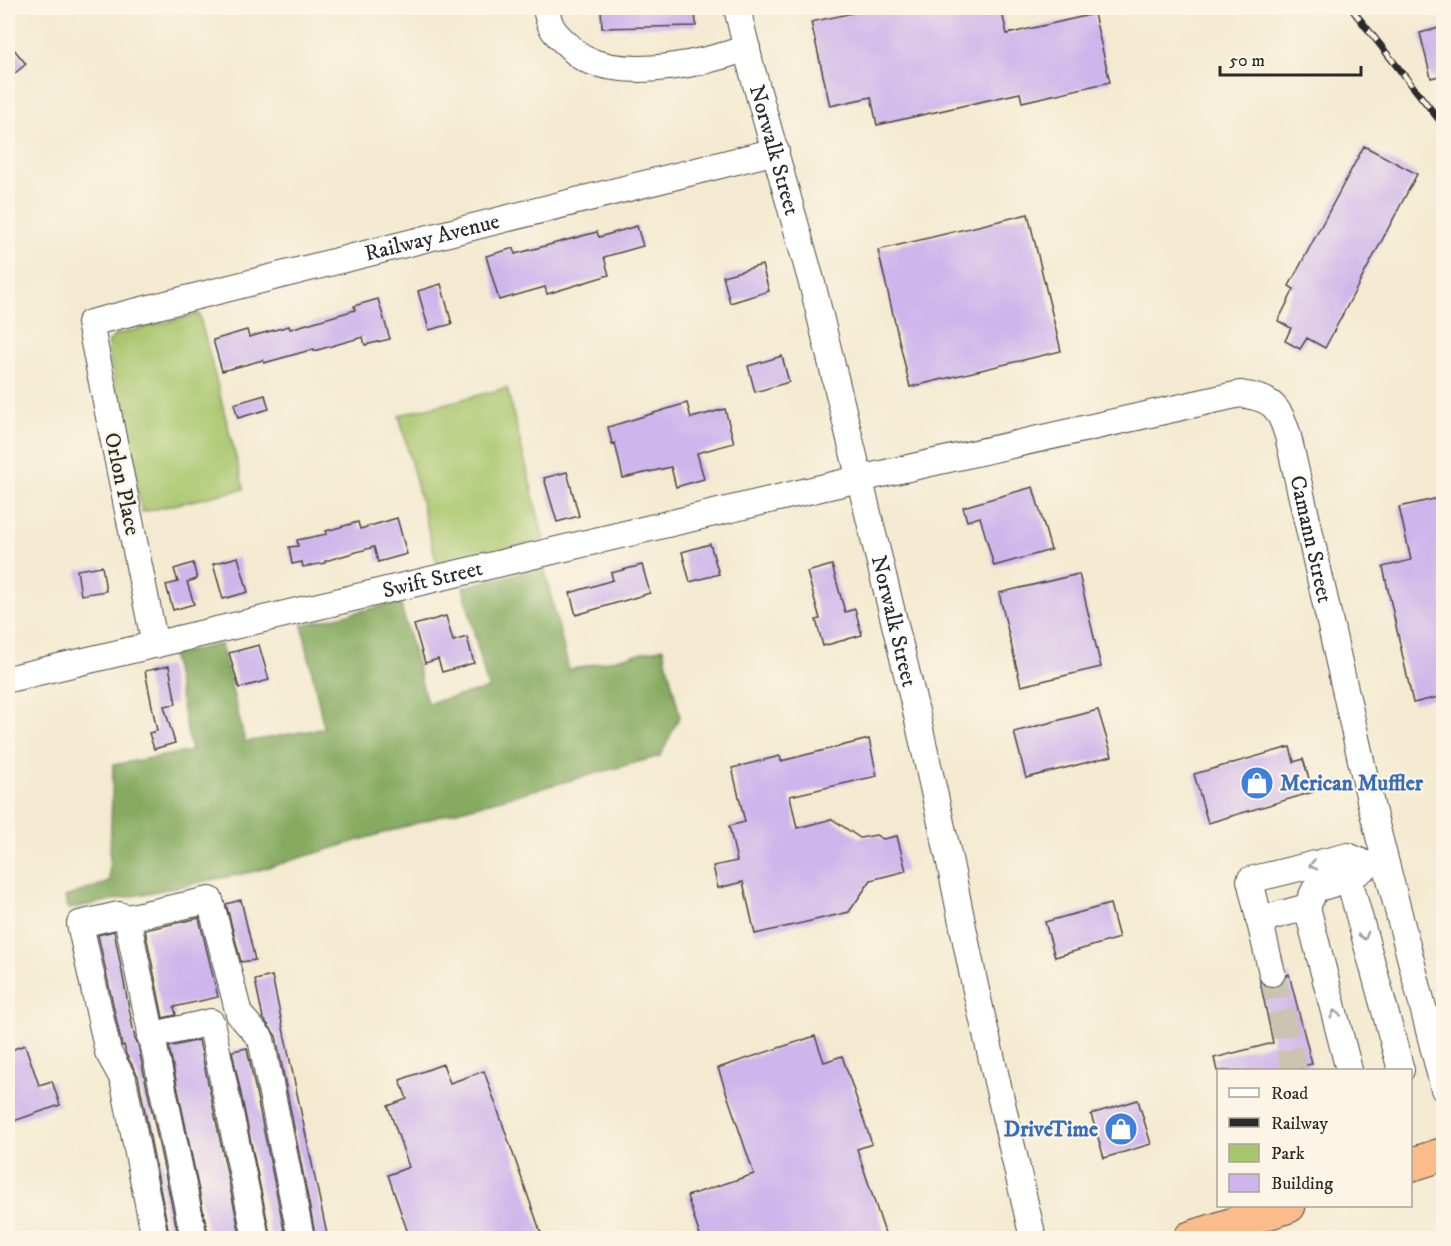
<svg xmlns="http://www.w3.org/2000/svg" width="1451" height="1246" viewBox="0 0 1451 1246" font-family="'IM FELL DW Pica',serif">
	<style>
		.green { fill: #a8c66d; stroke: #6a784c; stroke-width: 1.5 }
		.forest { fill: #86ab60; stroke: #586b46; stroke-width: 1.5 }
		.building { fill: #ceb5eb }
		.lines { fill: none; stroke-linecap: round; stroke-linejoin: round }
		.minor-tunnel { stroke: #ccc4b0; stroke-width: 26; stroke-dasharray: 26 13; stroke-linecap: butt }
		.minor-casing { stroke: #494844; stroke-width: 28 }
		.highway-casing { stroke: #494844; stroke-width: 35 }
		.minor { stroke: #fff; stroke-width: 26 }
		.highway { stroke: #fabc8b; stroke-width: 33 }
		.rail-casing { stroke: #2b2b2b; stroke-width: 7 }
		.rail { stroke: #fcf5e5; stroke-width: 4.5; stroke-dasharray: 14; stroke-linecap: butt }
		.oneway { stroke: #a0a0a0 }
		.labels { text-anchor: middle; dominant-baseline: central; stroke-width: 4.5; stroke-linejoin: round; paint-order: stroke }
		.street-label { font-size: 22px; fill: #2b2b2b; stroke: #fcf5e5 }
		.shop-label { font-size: 22px; font-weight: bold; fill: #366cbe; stroke: #fcf5e5; text-anchor: start }
	</style>
	<rect width="100%" height="100%" fill="#fcf5e5"/>
	<filter id="ink" filterUnits="userSpaceOnUse"><feTurbulence type="fractalNoise" baseFrequency=".0167" numOctaves="2"/><feDisplacementMap in="SourceGraphic" scale="12" xChannelSelector="R" yChannelSelector="G"/><feConvolveMatrix kernelMatrix="1 2 1 2 8 2 1 2 1" color-interpolation-filters="sRGB"/></filter>
	<filter id="wash" filterUnits="userSpaceOnUse"><feTurbulence type="fractalNoise" baseFrequency=".008" numOctaves="4" result="noise"/><feDisplacementMap in="SourceGraphic" scale="24" xChannelSelector="R" yChannelSelector="G"/><feGaussianBlur stdDeviation="1.35" result="paint"/><feColorMatrix in="noise" values="0 0 0 0 0 0 0 0 0 0 0 0 0 0 0 0 0 1.4 0 .05"/><feComposite in="paint" operator="in"/></filter>
	<g filter="url(#wash)">
		<rect width="100%" height="100%" fill="#f4ead1"/>
		<path class="green" d="M199,314L244,489L142,512L108,352L109,342L115,335Z
			M507,388L544,540L437,564L399,415Z"/>
		<path class="forest" d="M544,567L569,670L663,648L680,716L660,756L457,811L256,871L68,909L65,897L109,882L113,765L191,751L172,655L221,644L245,742L324,728L302,625L400,602L427,703L488,689L463,587Z"/>
		<g id="blocks">
			<path class="building" d="M601,8H695L696,26L602,28Z
				M852,8H1001L1007,34L1094,14L1110,82L1022,102L1020,93L877,125L871,97L830,106L811,22L853,13Z
				M1443,27V75L1431,78L1420,33Z
				M8,42L26,64L8,79Z
				M1364,146L1417,174L1325,348L1307,338L1300,349L1285,341L1291,328L1278,321L1294,289L1289,286Z
				M1028,214L1061,351L910,387L878,250Z
				M637,226L643,246L604,257L609,275L547,294L545,287L499,300L486,256L514,248L515,254L597,232L599,237Z
				M762,265L769,291L730,303L723,276Z
				M441,284L452,324L429,330L418,291Z
				M378,299L390,339L365,345L363,337L314,351V349L264,363L263,360L222,371L213,340L247,330L249,337L289,326L290,329L355,310L354,306Z
				M782,356L789,382L755,392L748,366Z
				M265,395L269,409L238,418L234,404Z
				M687,403L691,418L725,409L734,443L697,453L704,479L676,487L671,467L623,478L615,443L612,444L608,427Z
				M567,472L579,516L557,522L544,478Z
				M1033,487L1051,550L994,566L980,517L967,521L963,507Z
				M1443,497V696L1413,703L1383,567L1411,560L1399,507Z
				M397,518L407,554L378,562L374,547L325,561V563L303,567L302,562L292,564L289,547L298,546L297,540L327,534L326,531L358,522L360,529Z
				M710,544L719,574L690,582L682,552Z
				M238,557L248,592L223,599L213,564Z
				M193,563L197,579L187,582L194,604L173,610L166,585L178,582L174,569Z
				M642,565L650,593L576,615L570,593L613,580L611,573Z
				M832,565L845,612L855,609L862,635L823,646L816,620L820,619L807,572Z
				M102,566L106,591L81,595L77,570Z
				M1079,574L1101,667L1021,686L999,593Z
				M446,616L453,641L467,637L474,663L442,672L438,659L425,663L414,625Z
				M259,645L269,680L239,688L229,653Z
				M169,666L176,704L164,706L175,743L154,749L149,733L157,731L145,671Z
				M1098,710L1112,756L1026,778L1014,732Z
				M869,739L877,776L790,796L797,828L832,819L860,838L876,835L883,839L897,836L906,871L871,880L849,912L755,934L743,882L718,888L713,866L737,861L729,826L745,822L732,768L780,756L781,761Z
				M1290,747L1294,762L1303,759L1313,792L1208,823L1194,774Z
				M241,900L255,960L241,962L226,904Z
				M1110,904L1119,938L1055,957L1045,922Z
				M199,918L218,997L174,1007L176,1015L163,1018L145,930Z
				M114,931L135,1039L138,1045L179,1239H170L138,1076L126,1054L124,1045L122,1046L98,935Z
				M1289,974L1312,1064L1301,1066L1302,1071H1217L1214,1058L1273,1043L1260,981L1267,987L1275,988L1283,983L1287,975Z
				M272,976L328,1239H316L276,1036L263,1018L255,980Z
				M815,1036L824,1062L842,1056L872,1144L857,1149L887,1239H701L687,1196L754,1174L718,1068Z
				M199,1040L241,1239H209L169,1047Z
				M25,1045L39,1085L52,1081L60,1105L8,1123V1051Z
				M247,1048L286,1239H271L232,1051Z
				M443,1064L450,1083L484,1071L543,1239H410L388,1175L409,1167L388,1106L407,1099L400,1080Z
				M1138,1100L1151,1144L1104,1158L1091,1114Z"/>
		</g>
	</g>
	<g filter="url(#ink)">
		<use href="#blocks" fill-opacity="0" stroke="#494844" stroke-width="1.5"/>
		<g class="lines">
			<path class="minor-tunnel" d="M1272,973L1294,1070"/>
			<g class="minor-casing">
				<g id="minor">
					<path d="M546,8C549,27 554,33 569,46C574,51 580,58 587,60C633,79 702,64 747,48"/>
					<path id="s1" d="M737,8L750,63L813,287L915,707L950,863L975,986L1033,1238"/>
					<path id="s2" d="M155,645L90,323L776,151"/>
					<path id="s3" d="M8,679L859,479L1240,394C1272,398 1279,406 1288,436L1372,809L1444,1089"/>
					<path d="M1349,879L1401,1070"/>
					<path d="M127,918L119,915L80,924L108,1052L123,1079L155,1238"/>
					<path d="M1259,920L1307,907"/>
					<path d="M1272,973L1250,880L1348,856L1368,865"/>
					<path d="M150,1036L211,1022L256,1238"/>
					<path d="M1349,1070L1307,907L1315,889L1349,879L1368,865L1384,861"/>
					<path d="M194,1238L127,918L210,900L239,1014L261,1039L301,1238"/>
				</g>
			</g>
			<g class="highway-casing">
				<path id="highway" d="M1410,1165L1444,1154
					M1190,1238L1289,1206"/>
			</g>
			<use href="#minor" class="minor"/>
			<use href="#highway" class="highway"/>
			<g class="rail-casing">
				<path id="rail" d="M1351,8L1444,126"/>
			</g>
			<use href="#rail" class="rail"/>
		</g>
		<defs><path id="oneway-chevron" d="M-2-3.5L2.5 0L-2 3.5" fill="none" stroke-width="1.6" stroke-linecap="round" stroke-linejoin="round" transform="scale(1.5)"/></defs>
		<g class="oneway">
			<use href="#oneway-chevron" transform="translate(1313 865) rotate(166)"/>
			<use href="#oneway-chevron" transform="translate(1364 936) rotate(75)"/>
			<use href="#oneway-chevron" transform="translate(1335 1014) rotate(-105)"/>
		</g>
	</g>
	<defs>
		<g id="shop-disc" transform="scale(1.725)"><circle r="9.5" fill="#3f7fe0" stroke="#fcf5e5"/><path d="M-5-2.5h2.3a2.7 3.5 0 0 1 5.4 0H5L5.5 6h-11ZM-1.5-2.5h3a1.5 2.3 0 0 0-3 0Z" fill="#fff"/></g>
	</defs>
	<g fill-rule="evenodd">
		<use href="#shop-disc" x="1257" y="783"/>
		<use href="#shop-disc" x="1121" y="1129"/>
	</g>
	<g class="labels">
		<g class="street-label">
			<text stroke="none"><textPath href="#s1" startOffset="147">Norwalk Street</textPath></text>
			<text stroke="none"><textPath href="#s2" startOffset="681">Railway Avenue</textPath></text>
			<text transform="translate(122 484) rotate(78)">Orlon Place</text>
			<text stroke="none"><textPath href="#s3" startOffset="1440">Camann Street</textPath></text>
			<text stroke="none"><textPath href="#s3" startOffset="436">Swift Street</textPath></text>
			<text stroke="none"><textPath href="#s1" startOffset="633">Norwalk Street</textPath></text>
		</g>
		<g class="shop-label">
			<text x="1280" y="783">Merican Muffler</text>
			<text x="1098" y="1129" text-anchor="end">DriveTime</text>
		</g>
	</g>
	<rect width="1451" height="1246" fill="none" stroke="#fcf5e5" stroke-width="30"/>
	<rect x="1217" y="1069" width="195" height="138" fill="#fcf5e5" stroke="#a8a49b" stroke-width="1.5"/>
	<rect x="1229" y="1088" width="30" height="9" fill="#ffffff" stroke="#a8a49b" stroke-width="1.5"/>
	<text x="1271" y="1099" font-size="18" fill="#2b2b2b">Road</text>
	<rect x="1229" y="1118" width="30" height="9" fill="#2b2b2b" stroke="#a8a49b" stroke-width="1.5"/>
	<text x="1271" y="1129" font-size="18" fill="#2b2b2b">Railway</text>
	<rect x="1229" y="1144" width="30" height="18" fill="#a8c66d" stroke="#a8a49b" stroke-width="1.5"/>
	<text x="1271" y="1159" font-size="18" fill="#2b2b2b">Park</text>
	<rect x="1229" y="1174" width="30" height="18" fill="#ceb5eb" stroke="#a8a49b" stroke-width="1.5"/>
	<text x="1271" y="1189" font-size="18" fill="#2b2b2b">Building</text>
	<path d="M1220 66v9h141v-9" fill="none" stroke="#2b2b2b" stroke-width="3"/>
	<text x="1229" y="66" font-size="18" fill="#2b2b2b" stroke="#fcf5e5" stroke-width="4.5" paint-order="stroke">50 m</text>
</svg>
